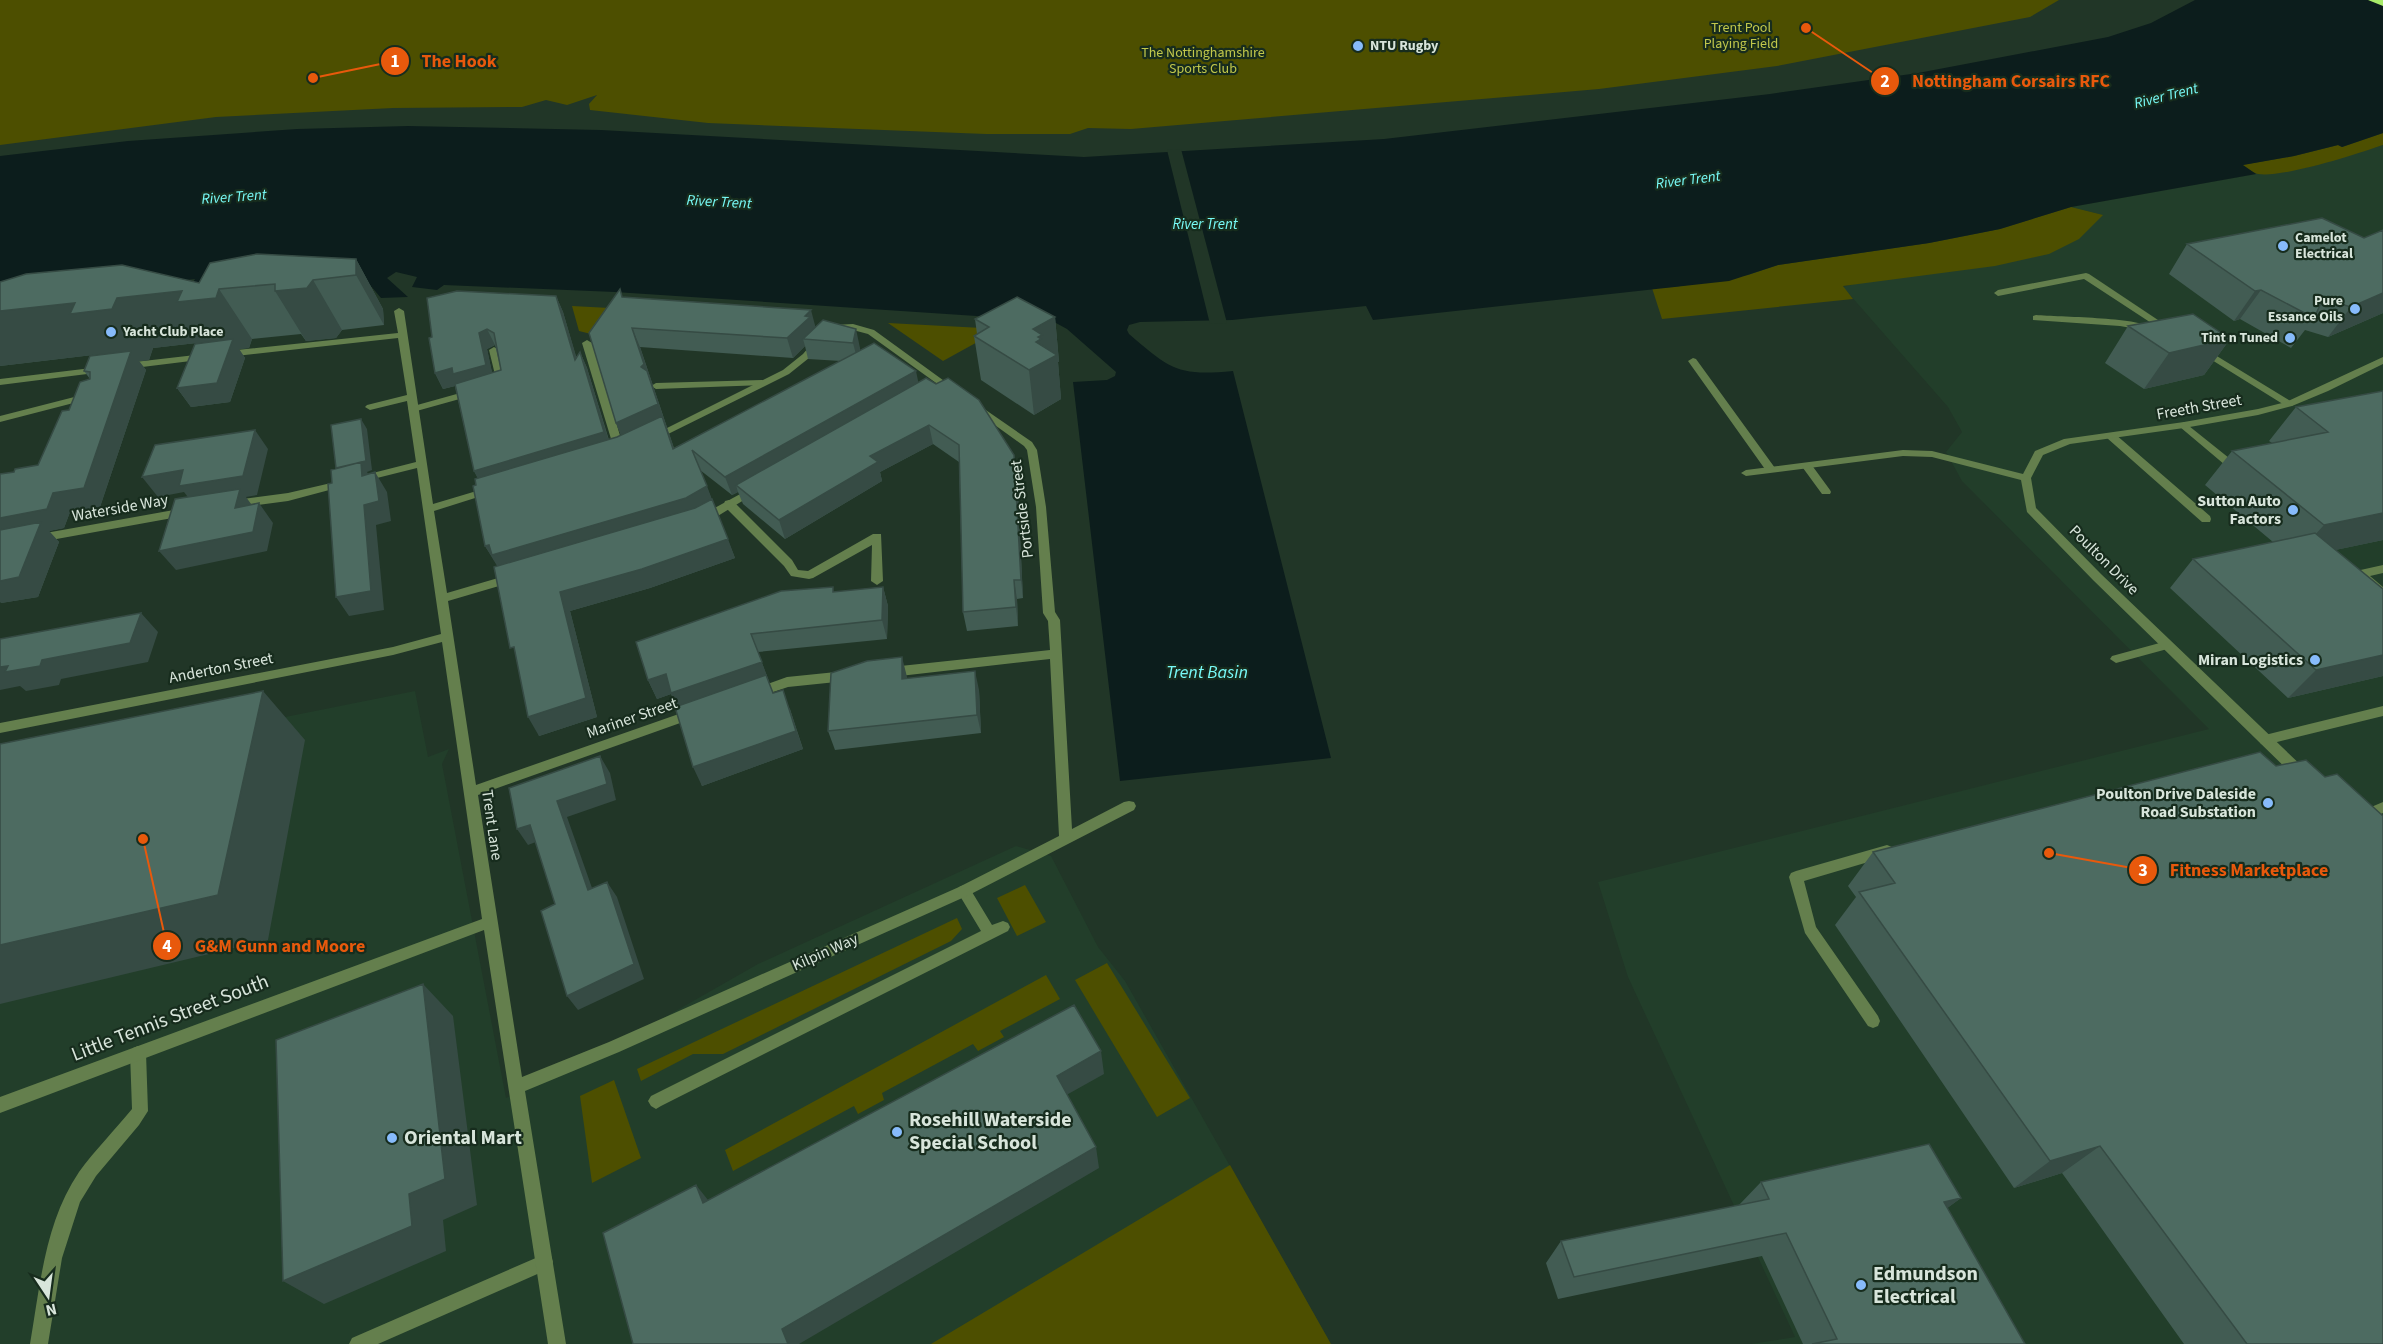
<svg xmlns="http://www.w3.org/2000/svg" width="2383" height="1344" viewBox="0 0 2383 1344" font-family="'Source Sans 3',sans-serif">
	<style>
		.built { fill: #223e2a }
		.green { fill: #4d4f00 }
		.water { fill: #0c1d1c }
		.pier { fill: #213627 }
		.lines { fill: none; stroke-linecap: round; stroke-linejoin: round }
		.lane { fill: #647f4d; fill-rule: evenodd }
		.street { fill: #647f4d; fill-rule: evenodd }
		.highway { fill: #a8eb69; fill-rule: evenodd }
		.wall { fill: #425c53; fill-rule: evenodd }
		.shaded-wall { fill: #364b44 }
		.building { fill: #4d6b61; stroke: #364b44; stroke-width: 1.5 }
		.poi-dot { fill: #87bbfb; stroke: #172c1d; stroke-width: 2 }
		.labels { text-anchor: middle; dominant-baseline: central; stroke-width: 4.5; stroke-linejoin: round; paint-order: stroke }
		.far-park-label { font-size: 14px; fill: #c2c84b; stroke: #172c1d }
		.far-poi-label { font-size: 14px; font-weight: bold; fill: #d8e5db; stroke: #172c1d; text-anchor: start }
		.far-water-label { font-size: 15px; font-style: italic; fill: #78fbf8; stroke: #172c1d }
		.street-label { font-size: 16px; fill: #d8e5db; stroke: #172c1d }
		.poi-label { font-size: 16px; font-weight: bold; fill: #d8e5db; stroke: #172c1d; text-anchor: end }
		.water-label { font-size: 18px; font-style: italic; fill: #78fbf8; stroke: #172c1d }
		.near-street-label { font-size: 20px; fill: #d8e5db; stroke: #172c1d }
		.near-poi-label { font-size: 20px; font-weight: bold; fill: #d8e5db; stroke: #172c1d; text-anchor: start }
		.leader { fill: none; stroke: #e8590c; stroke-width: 2 }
		.callout-dot { fill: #e8590c; stroke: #172c1d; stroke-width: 2 }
		.mark-label { font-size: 18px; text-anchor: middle; font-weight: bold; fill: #fff }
		.callout-label { font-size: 18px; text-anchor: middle; font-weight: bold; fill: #e8590c; stroke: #172c1d; stroke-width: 4.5; stroke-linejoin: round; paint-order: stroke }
	</style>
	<rect width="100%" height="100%" fill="#213627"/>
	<path class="built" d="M2383,145V1344H1751L1795,1337L1628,977L1598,882L2209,729L1962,481L1946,452L1962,432L1948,407L1843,287L2102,215L2071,207L2256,174H2273L2313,166Z
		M415,691L428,757L449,749L442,764L506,1098L574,1069L758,964L1016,846L1051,856L1098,947L1125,981L1331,1344H0V774Z"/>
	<path class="green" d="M0,0H2059L2030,17L1777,66L1599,89L1131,129L1088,128L1070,134H986L708,123L590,110L589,104L597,95L567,105L546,100L522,107L393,108L216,117L0,145Z
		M2383,133V145C2357,154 2283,178 2258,174C2253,173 2247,168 2242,165L2294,156L2338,145L2342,147Z
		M2071,207L2103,215L2079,239L2049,254L1995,266L1843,286L1853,299L1662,319L1652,288L1674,287L1748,275L1778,265L1929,243L2000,229Z
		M572,306L610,308L591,334L579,331Z
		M888,323L1001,329L943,361Z
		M1025,885L1046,922L1017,936L997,898Z
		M957,918L962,929L951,941L723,1054H693L641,1081L637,1069Z
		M1107,963L1190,1098L1157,1117L1075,980Z
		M1046,975L1060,999L1000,1031L1004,1037L978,1051L973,1044L882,1093L884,1100L858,1114L854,1106L733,1171L725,1150Z
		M614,1080L641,1158L592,1183L580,1096Z
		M1230,1165L1331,1344H931Z"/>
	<path class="water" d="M2195,0H2383V133L2342,147L2338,145L2294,156L2243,165L2256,174L2071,207L2000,229L1929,243L1778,265L1729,281L1373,320L1366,306L1232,320L1140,322L1129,325L1127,330L1129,334C1171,370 1178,376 1233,371L1331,758L1120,781L1073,382L1107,380L1115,376L1116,372L1067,329L1056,323L1038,320L615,292L444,285L437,290L412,287L417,277L396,272L387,278L408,297L381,298L370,285L187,294L195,279L0,301V156L128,141L297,129L408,126L601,130L1084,157L1384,139L1770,94L1918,73L2108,37L2151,23Z"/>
	<path class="pier" d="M1181,149L1227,323L1210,324L1167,150Z"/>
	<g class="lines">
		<path class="lane" d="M2086,273L2089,274L2173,330L2171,332H2165L2084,279L1998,296L1994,293L1998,290Z
			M2036,315C2059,317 2137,317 2153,328L2148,331L2120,326L2033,320V316Z
			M494,347L499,350L507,385L502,388L495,385L497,383L489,350Z
			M2202,347L2292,402L2294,404L2292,406H2286L2199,352V348Z
			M1693,358L1696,359L1775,468L1776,470L1775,472H1767L1688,361Z
			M762,380L765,381V385L656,389L651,386L656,383Z
			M471,390L476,393L474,395L413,412L408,409L410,407Z
			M2184,422L2239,466L2240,468L2239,470H2231L2180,427L2179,425Z
			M2111,433L2115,434L2210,516L2211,519L2210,522H2202L2107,438V434Z
			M1807,463L1811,464L1830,490L1831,492L1830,494H1822L1803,468L1802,466Z
			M729,500L733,501L792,560L798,570L808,571L873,534H881L883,581L877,585L871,581L872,545L813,578L809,579L791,576L784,566L725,507L724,504L725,501Z
			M2383,565V573L2370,576L2383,587V597L2379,596L2354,574L2356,571Z
			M2167,641L2171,642L2173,645L2171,648L2116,663L2110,659L2112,656Z
			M2383,706V716L2265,745L2261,744L2259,740L2261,736L2265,735Z
			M2383,802V813L2362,822L2357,821L2355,817L2357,813Z
			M1887,845L1892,847L1894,851L1892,855L1804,881L1816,927L1878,1016L1880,1021L1878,1026L1873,1028L1868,1026L1805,933L1789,877L1791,873L1796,871Z
			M964,885L969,887L992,925L1003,921L1008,923L1010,927L1008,931L661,1106L656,1109L651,1106L648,1101L651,1096L981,931L957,891L959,887Z
			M138,1046L143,1048L146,1053L148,1111L139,1125L96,1176L80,1202L62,1258L48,1344H30C40,1286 45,1222 79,1172C95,1150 115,1130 132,1109L130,1053L133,1048Z
			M545,1254L551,1256L553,1262L551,1268L378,1344H349L352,1338Z"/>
		<path class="street" d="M399,308L404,311L433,504L490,487L495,490L494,492L434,511L447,593L512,574L518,578L516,581L448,601L476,785L693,709L697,711L699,714L697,717L478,795L522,1077L609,1042L959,887L1059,836L1050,659L891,677L885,672L891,667L1050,650L1048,621L1043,613L1036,507L1027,450L1024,446L974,410V406H980L1032,442L1037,450L1046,507L1055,612L1060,620L1072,829L1124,802L1129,801L1134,802L1136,806L1134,810L969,895L619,1052L525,1091L566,1344H548L484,930L0,1113V1097L482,919L442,642L393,655L0,733V723L393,647L441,634L417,468L361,482L356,479L357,477L416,462L407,401L370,410L365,407L367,405L407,395L398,338L227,357L222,354L227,351L398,333L394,311Z
			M853,324L874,330L958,391L953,394L950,393L868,334L853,330L834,331L829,328L834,325Z
			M587,340L592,343L625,452L624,454H616L615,452L582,343Z
			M817,340L820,341V345L809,358L789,374L658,439H650L649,437L783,370L803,354L814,341Z
			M204,354L209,357L207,359L126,369L121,366L126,363Z
			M2383,357V364L2328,391L2292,406L2258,415L2184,428L2070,444L2043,455L2031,478L2036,508L2101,574L2306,770L2307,774L2306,778L2301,779L2296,778L2093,580L2027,512L2021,480L1932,457L1903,456L1746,476L1741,473L1746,470L1903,450L1932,451L2023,474L2035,451L2064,439L2184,422L2258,409L2286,402Z
			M100,367L105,370L103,372L0,385V379Z
			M86,394L91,397L89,399L0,422V416Z
			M344,480L348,481L349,483L348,485L288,501L235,508L230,504L235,500L288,493Z
			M753,487L757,488L758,490L757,492L708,522H700L699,519L700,516Z
			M185,508L190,512L189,515L40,542L35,538L40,534Z
			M846,671L850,673L852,676L850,679L846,681L788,687L758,697L754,695L752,692L754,689L787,677Z"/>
		<path class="highway" d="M2368,0H2383V6Z"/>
	</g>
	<path class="wall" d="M2364,238L2383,313L2328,337L2305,330L2291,348L2240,319L2234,321L2169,274L2187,244Z
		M356,259L383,309L384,325L342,330L336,338L306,341L301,334L252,339L249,348L239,349L245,358L230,402L191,407L177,388L205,342L153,348L149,360L139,361L146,370L100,507L70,512L64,528L49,531L59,542L38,597L1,603L14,472L38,465L69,410L90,379L84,371L101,354L0,366V282L199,283Z
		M556,296L563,312L576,357L580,352L587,368L609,440L621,435L616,423L623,297L815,328L823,320L860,348V351L918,382L1017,474L1023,598L1017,599L1018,626L967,631L963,612L959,462L933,444L880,472L882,481L785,539L743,504L738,492L732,495L700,470L735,558L650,588L570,611L597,717L539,736L498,566L485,546L476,485L478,478L474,471L455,386L443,389L435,373L429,338ZM495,345L501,370L492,373L487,349ZM805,346L808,359L841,361L674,448L640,347L793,358Z
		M1055,317L1059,362H1058L1061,399L1034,415L981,380L974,336L977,334L975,319Z
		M2128,326L2230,339L2204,375L2144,389L2105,363Z
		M2383,391V540L2335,550L2383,589V676L2288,698L2170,588L2193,559L2273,542L2205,485L2232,451L2272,443L2269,441L2296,407Z
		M883,587L888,606L887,639L758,652L773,693L790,709L803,749L702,786L677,706L671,694L657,699L648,680L834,592Z
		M907,677V678L979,690L981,733L835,750L828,731Z
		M1873,852L2383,1344H2184L2062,1173L2014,1188L1835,925L1856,897L1848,886Z
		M1761,1182L1961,1198L1947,1208L2025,1344H1803L1762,1256L1558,1299L1546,1263L1561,1241L1739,1205Z"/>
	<path class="shaded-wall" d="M356,259L383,309L384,325L356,275Z
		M313,280L342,330L336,338L306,341L275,291Z
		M219,289L252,339L249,348L239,349L245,358L230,402L191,407L177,388L205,342L153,348L149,360L139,361L146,370L100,507L70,512L64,528L49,531L59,542L38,597L1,603L0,602V518L47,509L101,354L0,366V311L182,291Z
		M2261,290L2240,319L2234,321L2255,291Z
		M2383,293V313L2328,337L2351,307Z
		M556,296L563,312L582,376L575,360Z
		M811,310L816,329L803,339L805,346L793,358L787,338Z
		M1055,317L1059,362H1058L1061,399L1034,415L1029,370L1033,329Z
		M632,328L640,347L680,467L624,443L616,423L641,367Z
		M487,329L495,345L487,349L494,381L459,385L443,389L435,373L479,333Z
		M856,329L860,348L858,362L853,343Z
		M2230,339L2204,375L2144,389L2169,353Z
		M580,352L587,368L611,448L482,487L474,471L604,432Z
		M916,371L920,390L736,485L738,492L732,495L725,477Z
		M361,419L367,429L372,470L367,472L373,482L342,478Z
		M929,425L933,444L880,472L882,481L785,539L779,520L870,456Z
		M255,430L268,449L257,495L246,497L254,508L194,505L184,492L158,497L142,477Z
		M1014,455L1017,474L1023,598L1021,580Z
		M375,472L387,492L391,521L376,525L384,610L349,616L336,597L364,505Z
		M707,486L714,505L502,574L485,546Z
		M259,503L273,523L267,551L176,570L159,551Z
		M2383,513V540L2293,559L2324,525Z
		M728,539L735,558L650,588L570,611L597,717L539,736L528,717L560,592Z
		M1014,580L1017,599L1018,626L1016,607Z
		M883,587L888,606L887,639L882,620Z
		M141,613L158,632L148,662L61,679L59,685L26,691L20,686L0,690V667L42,660Z
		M751,634L769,681L680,712L671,694L657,699L648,680Z
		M2383,655V676L2288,698L2316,670Z
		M902,657L907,677V698L902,679Z
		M975,671L979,690L981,733L977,715Z
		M783,690L803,749L702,786L693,767Z
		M263,691L305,740L268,940L0,1004V945Z
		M600,756L610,773L616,800L567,817L598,905L588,890L557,801Z
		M530,825L541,840L528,845L517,829Z
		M607,882L617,897L644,979L578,1010L567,996Z
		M423,984L453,1016L477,1205L443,1220L446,1251L324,1304L283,1281L409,1194Z
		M1101,1051L1104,1074L1061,1098L1057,1076Z
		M2100,1146L2062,1173L2014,1188L2050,1161Z
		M1096,1147L1099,1168L799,1344H788L782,1329Z
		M696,1185L712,1205L703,1203Z
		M1961,1198L1930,1221L1944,1202Z"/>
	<path class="building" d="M2322,218L2364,238L2383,230V293L2351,307L2323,299L2314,318L2261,290L2255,291L2187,244Z
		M257,254L356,259V275L313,280L307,288L275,291V284L219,289L216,298L177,302L182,291L117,298L112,309L70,314L75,303L0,311V282L26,274L122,265L199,283L210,263Z
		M620,289L622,297L811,310L805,316L810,317L787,338L632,328L644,364L641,367L647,371L658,404L616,423L589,333Z
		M457,291L556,296L575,360L580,352L604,432L474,471L455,384L501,370L494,333L487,329L479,333L486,365L453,374L452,368L435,373L429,338L432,337L427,298Z
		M1017,297L1055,317L1033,329L1042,335L1038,337L1041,339L1036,342L1057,355L1029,370L974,336L989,327L975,319Z
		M2193,314L2230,339L2169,353L2128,326Z
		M823,320L856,329L853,343L803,339Z
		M233,339L217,383L177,388L195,344Z
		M874,343L916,371L725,477L692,450L707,486L686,498L492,555L489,545L485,546L473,486L476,485L475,479L617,437L662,416L673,449Z
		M131,351L84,488L53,493L47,509L0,518V474L14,472L15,469L38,465L62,411L69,410L80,382L90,379V372L84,371L90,356Z
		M926,378L936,384L948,378L979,400L1014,455L1021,580H1014L1016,607L963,612L959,445L929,425L870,456L878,462L779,520L736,485Z
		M2383,391V513L2324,525L2232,451L2328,432L2296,407Z
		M361,419L366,461L336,468L331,425Z
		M255,430L243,476L179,486L183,470L142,477L155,445Z
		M361,462L362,476L375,472L379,501L364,505L371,591L336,597L328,484L332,483L331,470Z
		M240,489L235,508L259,503L253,532L159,551L175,499Z
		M712,499L728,539L642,569L560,592L586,698L528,717L514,647L510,648L494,567L695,508Z
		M41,522L19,577L0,581V530Z
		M2315,533L2383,589V655L2316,670L2193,559Z
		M833,587V592L883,587L882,620L751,634L762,662L671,693L666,674L648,680L636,642L781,591Z
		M141,613L130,643L42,660L40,666L5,672L8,666L0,667V639Z
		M902,657V679L975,671L977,715L828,731L831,673L867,661Z
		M766,675L773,693L783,690L796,731L693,767L675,707Z
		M263,691L218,895L0,945V744Z
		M2260,752L2276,766L2306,760L2325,777L2337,774L2383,816V1344H2247L2100,1146L2050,1161L1859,892L1895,883L1873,852Z
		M600,756L607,784L557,801L588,890L607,882L634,964L567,996L541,911L555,904L530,825L517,829L509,788Z
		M423,984L445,1179L409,1194L412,1226L283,1281L276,1040Z
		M1074,1005L1101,1051L1057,1076L1096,1147L782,1329L788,1344H633L603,1233L696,1185L703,1203Z
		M1929,1144L1961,1198L1944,1202L2025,1344H1812L1837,1339L1786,1233L1574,1277L1561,1241L1769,1199L1761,1182Z"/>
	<g class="poi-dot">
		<circle cx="1358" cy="46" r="6"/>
		<circle cx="2283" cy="246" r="6"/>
		<circle cx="2355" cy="309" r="6"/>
		<circle cx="111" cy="332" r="6"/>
		<circle cx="2290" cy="338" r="6"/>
		<circle cx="2293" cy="510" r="6"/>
		<circle cx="2315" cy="660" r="6"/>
		<circle cx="2268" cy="803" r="6"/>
		<circle cx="897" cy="1132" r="6"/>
		<circle cx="392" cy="1138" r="6"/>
		<circle cx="1861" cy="1285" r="6"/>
	</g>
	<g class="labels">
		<g class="far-park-label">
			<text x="1741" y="28">Trent Pool<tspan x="1741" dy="16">Playing Field</tspan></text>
			<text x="1203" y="53">The Nottinghamshire<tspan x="1203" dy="16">Sports Club</tspan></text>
		</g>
		<g class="far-poi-label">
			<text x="1370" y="46">NTU Rugby</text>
			<text x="2295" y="238">Camelot<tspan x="2295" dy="16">Electrical</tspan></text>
			<text x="2343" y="301" text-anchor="end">Pure<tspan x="2343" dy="16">Essance Oils</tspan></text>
			<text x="123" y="332">Yacht Club Place</text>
			<text x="2278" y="338" text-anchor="end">Tint n Tuned</text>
		</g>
		<g class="far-water-label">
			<text transform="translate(2166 96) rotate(-14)">River Trent</text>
			<text transform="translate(1688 180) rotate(-7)">River Trent</text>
			<text transform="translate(234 197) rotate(-4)">River Trent</text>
			<text transform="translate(719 202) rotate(3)">River Trent</text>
			<text x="1205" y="224">River Trent</text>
		</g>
		<g class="street-label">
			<text transform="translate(2199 407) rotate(-10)">Freeth Street</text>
			<text transform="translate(120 508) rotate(-10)">Waterside Way</text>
			<text transform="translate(1022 509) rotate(-97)">Portside Street</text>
			<text transform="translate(2104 560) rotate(45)">Poulton Drive</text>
			<text transform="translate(221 668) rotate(-11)">Anderton Street</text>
			<text transform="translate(632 718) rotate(-19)">Mariner Street</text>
			<text transform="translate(492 825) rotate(82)">Trent Lane</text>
			<text transform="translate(825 952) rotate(-24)">Kilpin Way</text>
		</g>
		<g class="poi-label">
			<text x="2281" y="501">Sutton Auto<tspan x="2281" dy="18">Factors</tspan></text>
			<text x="2303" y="660">Miran Logistics</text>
			<text x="2256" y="794">Poulton Drive Daleside<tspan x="2256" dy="18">Road Substation</tspan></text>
		</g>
		<g class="water-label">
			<text x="1207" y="672">Trent Basin</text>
		</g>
		<g class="near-street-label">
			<text transform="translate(170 1018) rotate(-21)">Little Tennis Street South</text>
		</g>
		<g class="near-poi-label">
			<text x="909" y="1120">Rosehill Waterside<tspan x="909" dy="23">Special School</tspan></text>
			<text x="404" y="1138">Oriental Mart</text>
			<text x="1873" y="1274">Edmundson<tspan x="1873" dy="23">Electrical</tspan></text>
		</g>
	</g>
	<path class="leader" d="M313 78L395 61M1806 28L1885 81M2049 853L2143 870M143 839L167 946"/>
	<g class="callout-dot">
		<circle cx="313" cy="78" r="6"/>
		<circle cx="1806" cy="28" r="6"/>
		<circle cx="2049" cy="853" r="6"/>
		<circle cx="143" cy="839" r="6"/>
		<circle cx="395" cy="61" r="15"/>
		<circle cx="1885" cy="81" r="15"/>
		<circle cx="2143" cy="870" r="15"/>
		<circle cx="167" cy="946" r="15"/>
	</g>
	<g class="mark-label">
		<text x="395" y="67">1</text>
		<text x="1885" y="87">2</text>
		<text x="2143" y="876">3</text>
		<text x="167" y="952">4</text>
	</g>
	<g class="callout-label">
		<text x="459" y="67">The Hook</text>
		<text x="2011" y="87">Nottingham Corsairs RFC</text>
		<text x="2249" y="876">Fitness Marketplace</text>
		<text x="280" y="952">G&amp;M Gunn and Moore</text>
	</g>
	<g transform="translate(48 1296) rotate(167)" stroke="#172c1d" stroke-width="4.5" paint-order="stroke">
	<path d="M0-4.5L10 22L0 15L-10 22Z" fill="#d8e5db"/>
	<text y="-9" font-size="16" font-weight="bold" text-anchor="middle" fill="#d8e5db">N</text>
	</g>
</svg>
